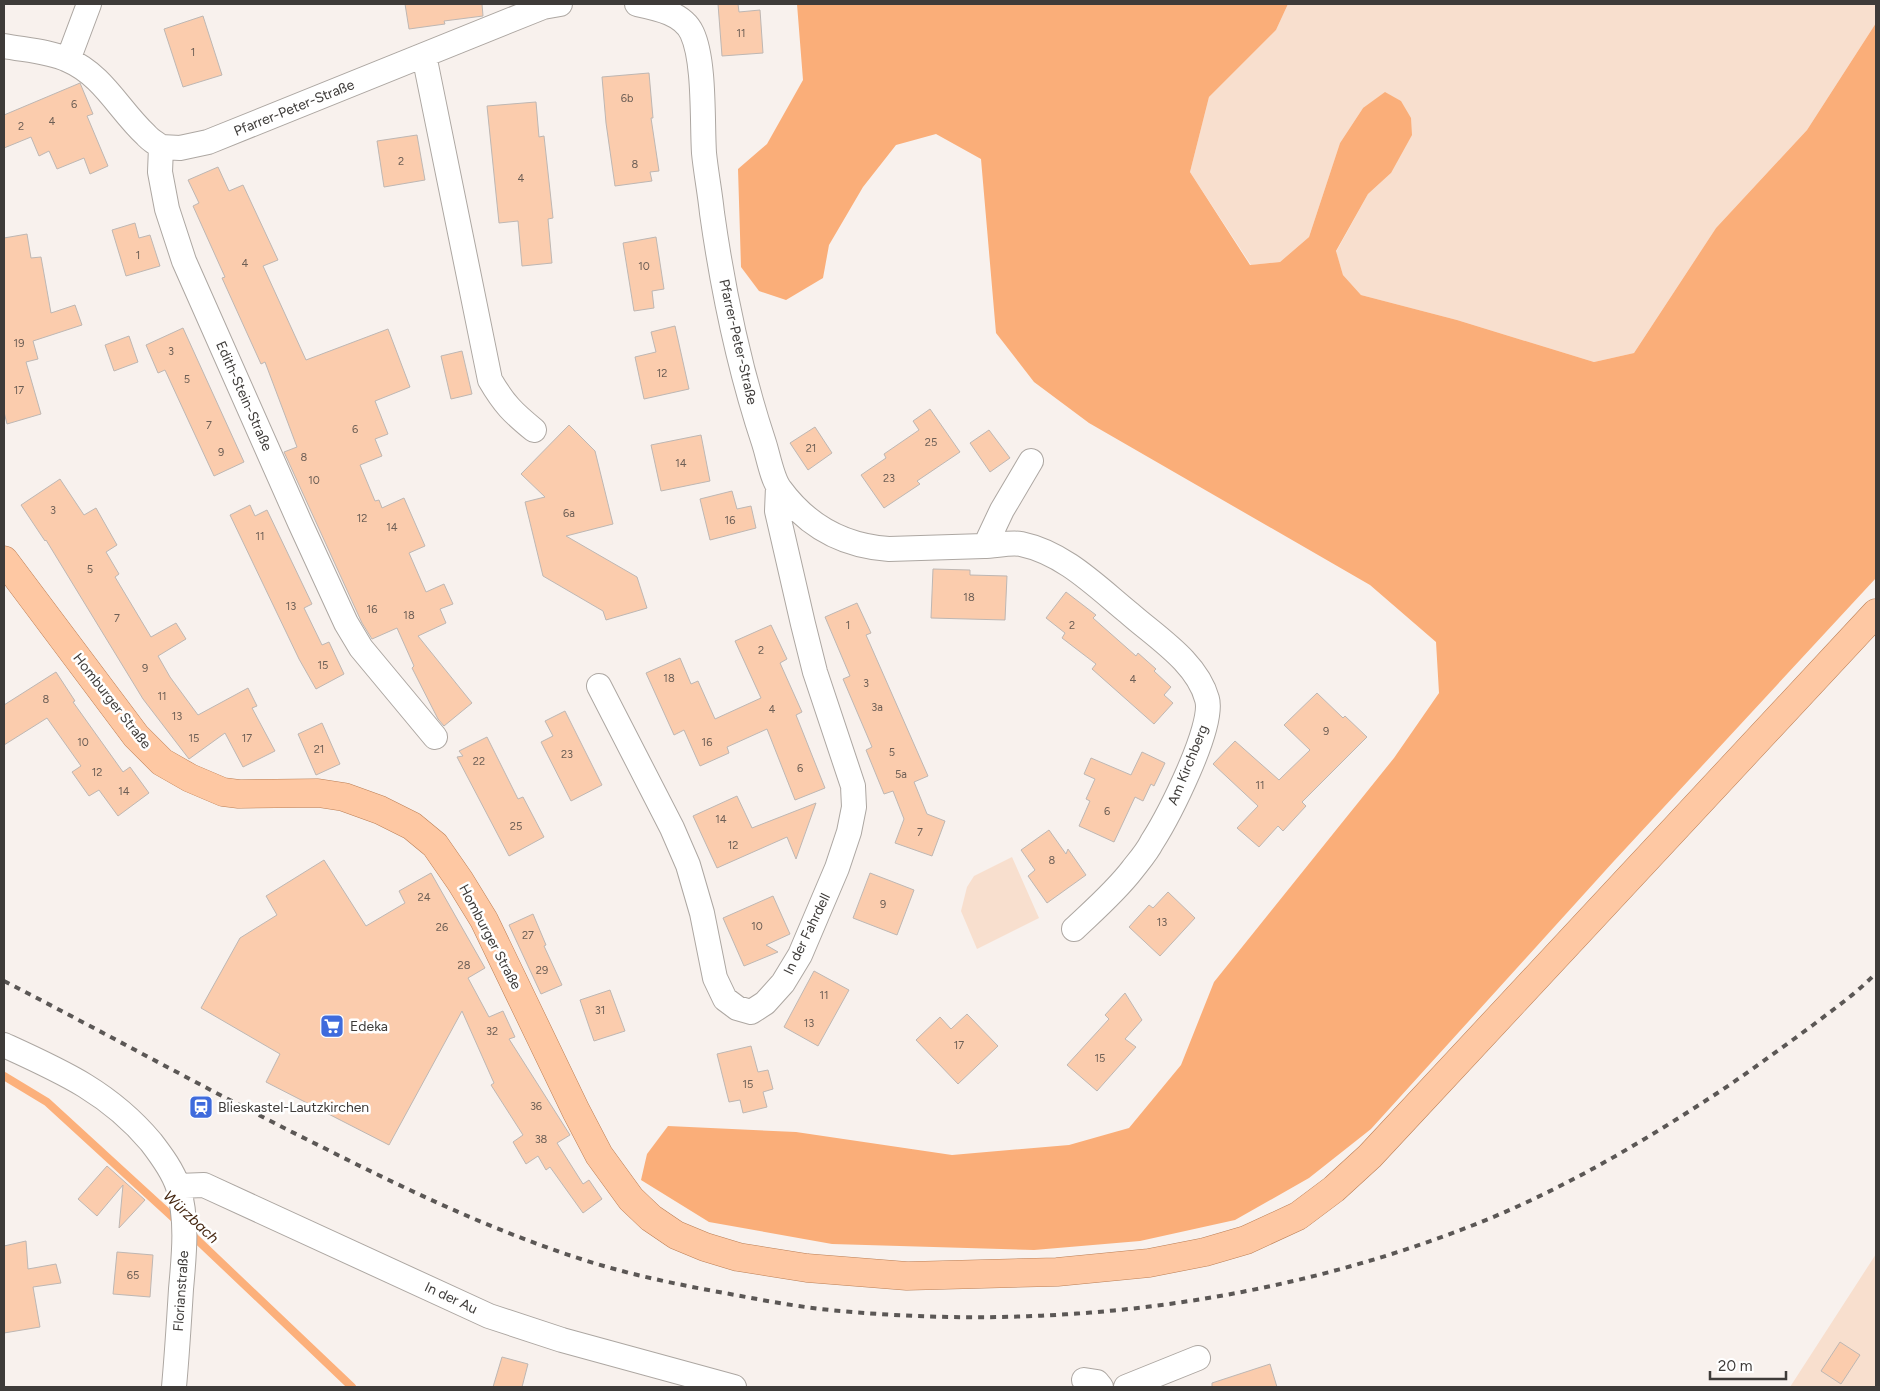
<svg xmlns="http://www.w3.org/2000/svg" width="1880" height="1391" viewBox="0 0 1880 1391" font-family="Figtree,sans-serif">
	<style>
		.green { fill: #f8dfce }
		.forest { fill: #faae79 }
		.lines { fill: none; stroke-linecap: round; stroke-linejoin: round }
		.stream { stroke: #fcb07b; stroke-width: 8 }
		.building { fill: #fbccad; stroke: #beb7b3 }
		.minor-casing { stroke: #ada7a2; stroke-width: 26 }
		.major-casing { stroke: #bb7f56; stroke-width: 29 }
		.minor { stroke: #fff; stroke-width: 24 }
		.major { stroke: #fec8a3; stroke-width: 28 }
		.rail { stroke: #5b5755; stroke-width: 4; stroke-dasharray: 6 6; stroke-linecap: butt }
		.labels { text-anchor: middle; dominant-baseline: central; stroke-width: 5; stroke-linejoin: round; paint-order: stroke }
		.number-label { font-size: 11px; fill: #6d5f56 }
		.street-label { font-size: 14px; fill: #3e3b39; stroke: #fff }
		.poi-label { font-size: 14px; fill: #3e3b39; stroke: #fff; text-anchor: start }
		.water-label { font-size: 15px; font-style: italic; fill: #452610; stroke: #fff }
	</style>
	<rect width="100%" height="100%" fill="#f8f1ed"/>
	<path class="green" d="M1288,4H1876V23L1807,130L1716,228L1634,353L1594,362L1457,320L1361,295L1343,275L1336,252L1368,194L1391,173L1363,108L1340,143L1309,237L1280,262L1251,265L1190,172L1209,97L1276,30Z
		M1012,857L1039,918L977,949L961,911L967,887L974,876Z
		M1876,1254V1387H1790Z"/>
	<path class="forest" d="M797,4H1288L1276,30L1209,97L1190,172L1250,265L1280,262L1309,237L1340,143L1363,108L1385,92L1401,101L1411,118L1412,135L1391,173L1368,194L1336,251L1343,275L1361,295L1457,320L1594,362L1634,353L1716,228L1807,130L1876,23V578L1614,861L1371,1129L1309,1178L1235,1220L1140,1241L1034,1250L832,1244L709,1222L641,1180L647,1154L668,1126L796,1132L952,1155L1069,1145L1129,1128L1181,1065L1214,982L1394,758L1439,693L1436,642L1370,585L1089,423L1034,382L996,333L981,159L936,134L896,145L863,187L829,245L823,278L786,300L759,291L741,267L738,169L767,144L803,80Z"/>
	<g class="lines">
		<path class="stream" d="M4,1076L47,1102L178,1222
			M190,1233L352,1387"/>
	</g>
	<path class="building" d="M405,4H482L483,16L444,21L445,24L409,29Z
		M718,4H738L739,12L760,10L763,53L722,56Z
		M203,16L222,75L183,87L164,29Z
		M649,73L653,118H651L659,171L650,172L652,181L615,186L606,123L602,77Z
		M80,83L93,114L87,116L108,166L90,174L84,158L57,169L49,151L39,156L31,137L4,148V115Z
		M536,102L539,137L544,136L553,218L548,219L552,263L522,266L518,221L499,223L487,106Z
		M417,135L425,180L384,187L377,141Z
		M218,167L229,191L243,185L278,260L263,266L306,360L388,329L410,387L375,401L388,434L375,439L382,456L360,465L375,501L379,500L382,508L404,498L425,546L409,553L426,592L444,584L453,604L440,609L446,623L418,636L472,703L444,726L438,719L412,668L414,666L397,628L372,639L362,623L284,452L297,447L265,362L261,364L222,278L225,277L193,206L199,203L188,180Z
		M135,223L139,238L150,235L160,266L126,276L112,230Z
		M27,234L31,258L41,257L51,313L75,305L82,325L33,341L38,359L26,362L41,414L7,424L4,412V238Z
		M656,237L664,289L652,291L654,308L634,311L623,243Z
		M675,326L689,389L644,399L635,357L656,352L651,332Z
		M183,328L244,462L214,476L165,370L158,373L146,345Z
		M129,336L138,362L114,371L105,345Z
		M462,351L472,394L451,399L441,356Z
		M930,409L960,452L917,481L920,484L884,508L861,475L886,458L884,454L919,430L913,421Z
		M569,425L595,451L613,524L566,536L637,577L647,608L606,620L603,611L543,576L525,502L545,497L521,474Z
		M815,427L832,453L808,470L790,443Z
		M989,430L1010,458L990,472L970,443Z
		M701,435L710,481L661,491L651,445Z
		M60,479L84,515L96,508L117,545L106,552L119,574L115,577L151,637L176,623L186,639L158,656L170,677L198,715L248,688L257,706L252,708L275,751L243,767L225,733L189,759L143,699L46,540L45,541L21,505Z
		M732,491L737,509L751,506L756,528L710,540L700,499Z
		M250,505L255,516L267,510L312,604L304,608L322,645L329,642L344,674L316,689L299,659L230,515Z
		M933,569L970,570V575L1007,576L1005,620L931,618Z
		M1066,592L1096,615L1093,618L1136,656L1138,653L1156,669L1154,671L1171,687L1164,695L1173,703L1154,724L1092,669L1096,664L1062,638L1065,633L1046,618Z
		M857,603L871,633L866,635L928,776L914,782L927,814L945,821L932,856L895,843L904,819L893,791L884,794L866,750L872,747L843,679L850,676L825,617Z
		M771,625L787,659L780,663L802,712L796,715L825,788L795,800L767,729L727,747L729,753L700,766L684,730L674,735L646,673L680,658L691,684L698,681L715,719L761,698L735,641Z
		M56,672L75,701L73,702L123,772L130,767L149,793L118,816L99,790L89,796L72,772L81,766L47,718L4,745V705Z
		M1317,693L1343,718L1345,716L1367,737L1302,802L1306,806L1283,831L1278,826L1259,847L1237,828L1258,806L1213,764L1235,741L1279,780L1310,750L1284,725Z
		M565,711L602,785L571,801L541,742L553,736L545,721Z
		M322,723L340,764L316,775L298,734Z
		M487,737L518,799L523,797L544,837L509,856L457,757L463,756L459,751Z
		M1142,752L1165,763L1154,786L1151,784L1143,801L1135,797L1114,842L1079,826L1090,801L1086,799L1095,779L1084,774L1091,758L1131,775Z
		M737,796L752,828L816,803L796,859L787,837L717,868L693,816Z
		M1049,830L1066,854L1068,849L1086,875L1047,903L1028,876L1035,870L1021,850Z
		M324,860L366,926L405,903L399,891L431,873L485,968L468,978L489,1017L503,1011L515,1037L509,1039L570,1135L557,1143L583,1184L589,1180L602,1199L583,1213L550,1167L546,1170L538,1156L526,1164L513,1142L523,1135L491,1085L494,1083L462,1011L389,1145L266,1082L280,1054L201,1008L240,938L277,915L266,896Z
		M870,873L914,890L897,935L853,918Z
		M1168,892L1195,918L1160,956L1129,927L1149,905L1153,908Z
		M773,896L790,934L766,945L778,952L744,966L723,918Z
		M533,914L546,945L544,946L562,985L541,994L509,925Z
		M814,971L849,990L818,1046L784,1027Z
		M610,990L625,1031L594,1041L580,1000Z
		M1125,993L1142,1020L1125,1039L1136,1047L1097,1091L1067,1065L1109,1019L1105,1015Z
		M967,1014L998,1046L958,1084L916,1040L940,1017L951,1029Z
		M751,1046L758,1072L768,1070L773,1089L763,1092L767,1107L743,1113L740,1100L729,1102L717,1054Z
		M107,1166L145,1200L119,1228L123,1185L97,1216L78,1199Z
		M26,1241L28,1269L56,1264L61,1283L33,1287L40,1327L4,1333V1246Z
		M117,1252L153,1255L150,1297L113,1294Z
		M1840,1342L1860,1355L1841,1384L1821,1371Z
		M502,1357L528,1364L522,1387H493Z
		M1270,1364L1277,1387H1212V1383Z"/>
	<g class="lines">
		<g class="minor-casing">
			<path id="minor" d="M637,4C656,8 683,13 692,33C705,61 702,121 704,153C706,173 710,193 712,213C723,291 739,368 764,443C768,455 772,479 780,489C807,526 843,546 889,549C920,548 952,547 984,546C995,546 1010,542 1021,544C1064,553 1096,586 1129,613C1156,637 1197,662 1207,699C1215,726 1168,817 1152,842C1147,852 1139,861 1132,870C1115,892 1094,910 1074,929
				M4,46C25,50 49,51 68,60C103,75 119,110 146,135C150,140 156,143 161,147
				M424,55L490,380C504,404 513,413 534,430
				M68,60L89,4
				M161,147L160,172L167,209L184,261L300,523L346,623L361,648L435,737
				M161,147L180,148L208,142L543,7L560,4
				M985,546L1002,510L1031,461
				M599,686L672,828L688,865L702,913L715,978L725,999L737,1008L751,1012L765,1003L783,983L800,955L837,868L849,832L854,807L853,786L815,672L803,624L777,511L778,487
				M4,1045C61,1071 109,1092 151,1142C161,1155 173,1171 178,1187C188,1219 184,1256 181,1289C179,1322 177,1354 174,1387
				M178,1186L204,1185L489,1316L562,1340L734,1387
				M1084,1380L1097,1382L1101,1387
				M1126,1387L1198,1358"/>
		</g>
		<g class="major-casing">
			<path id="major" d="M4,560L136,736L162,762L190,778L223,792L239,794L318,793L344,797L380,810L412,826L435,845L460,881L484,920L576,1111L599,1155L631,1199L651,1218L676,1235L705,1247L738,1257L807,1268L907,1276L1057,1272L1149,1263L1205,1252L1246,1240L1298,1216L1334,1189L1370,1156L1876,613"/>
		</g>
		<use href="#minor" class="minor"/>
		<use href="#major" class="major"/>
		<path class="rail" d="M4,981C109,1035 213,1093 320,1146C405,1189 491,1230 581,1259C630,1275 680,1285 730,1294C767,1301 804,1308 841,1311C1057,1331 1279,1303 1481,1222C1566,1188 1646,1140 1722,1090C1753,1069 1783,1047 1813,1025C1835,1008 1857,993 1876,973"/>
	</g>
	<defs>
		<g id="supermarket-square" transform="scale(1.25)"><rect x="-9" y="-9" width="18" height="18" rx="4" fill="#3f6bdc" stroke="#fff"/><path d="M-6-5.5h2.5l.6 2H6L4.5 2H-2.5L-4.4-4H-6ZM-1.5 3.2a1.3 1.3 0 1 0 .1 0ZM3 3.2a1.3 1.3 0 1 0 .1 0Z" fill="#fff"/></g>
		<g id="station-square" transform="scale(1.25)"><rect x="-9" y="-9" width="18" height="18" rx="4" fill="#3f6bdc" stroke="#fff"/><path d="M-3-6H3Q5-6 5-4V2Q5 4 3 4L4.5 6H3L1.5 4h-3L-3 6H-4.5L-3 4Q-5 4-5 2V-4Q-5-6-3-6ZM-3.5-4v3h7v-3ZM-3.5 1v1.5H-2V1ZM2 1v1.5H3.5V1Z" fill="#fff"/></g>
	</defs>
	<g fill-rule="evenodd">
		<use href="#supermarket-square" x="332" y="1026"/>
		<use href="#station-square" x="201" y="1107"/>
	</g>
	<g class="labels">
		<g class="number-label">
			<text x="741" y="33">11</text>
			<text x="193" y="52">1</text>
			<text x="627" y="98">6b</text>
			<text x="74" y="104">6</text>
			<text x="52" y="121">4</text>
			<text x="21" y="126">2</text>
			<text x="401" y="161">2</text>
			<text x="635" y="164">8</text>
			<text x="521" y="178">4</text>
			<text x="138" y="255">1</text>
			<text x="245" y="263">4</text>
			<text x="644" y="266">10</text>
			<text x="19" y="343">19</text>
			<text x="171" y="351">3</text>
			<text x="662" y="373">12</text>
			<text x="187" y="379">5</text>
			<text x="19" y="390">17</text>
			<text x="209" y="425">7</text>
			<text x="355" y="429">6</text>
			<text x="931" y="442">25</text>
			<text x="811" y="448">21</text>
			<text x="221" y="452">9</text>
			<text x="304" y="457">8</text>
			<text x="681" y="463">14</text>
			<text x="889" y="478">23</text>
			<text x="314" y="480">10</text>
			<text x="53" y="510">3</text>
			<text x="569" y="513">6a</text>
			<text x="362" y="518">12</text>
			<text x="730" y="520">16</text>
			<text x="392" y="527">14</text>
			<text x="260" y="536">11</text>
			<text x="90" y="569">5</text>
			<text x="969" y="597">18</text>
			<text x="291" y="606">13</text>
			<text x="372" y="609">16</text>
			<text x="409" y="615">18</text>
			<text x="117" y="618">7</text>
			<text x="848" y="625">1</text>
			<text x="1072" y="625">2</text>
			<text x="761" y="650">2</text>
			<text x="323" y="665">15</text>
			<text x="145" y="668">9</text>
			<text x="669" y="678">18</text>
			<text x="1133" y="679">4</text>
			<text x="866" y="683">3</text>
			<text x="162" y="696">11</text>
			<text x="46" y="699">8</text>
			<text x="877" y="707">3a</text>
			<text x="772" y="709">4</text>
			<text x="177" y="716">13</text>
			<text x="1326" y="731">9</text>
			<text x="194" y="738">15</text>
			<text x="247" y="738">17</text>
			<text x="83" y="742">10</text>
			<text x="707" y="742">16</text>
			<text x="319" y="749">21</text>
			<text x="892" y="752">5</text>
			<text x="567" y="754">23</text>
			<text x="479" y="761">22</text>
			<text x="800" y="768">6</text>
			<text x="97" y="772">12</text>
			<text x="901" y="774">5a</text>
			<text x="1260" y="785">11</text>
			<text x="124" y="791">14</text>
			<text x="1107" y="811">6</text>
			<text x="721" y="819">14</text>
			<text x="516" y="826">25</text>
			<text x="920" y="832">7</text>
			<text x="733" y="845">12</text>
			<text x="1052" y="860">8</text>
			<text x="424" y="897">24</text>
			<text x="883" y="904">9</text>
			<text x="1162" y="922">13</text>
			<text x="757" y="926">10</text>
			<text x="442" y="927">26</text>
			<text x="528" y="935">27</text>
			<text x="464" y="965">28</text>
			<text x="542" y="970">29</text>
			<text x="824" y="995">11</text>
			<text x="600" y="1010">31</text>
			<text x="809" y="1023">13</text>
			<text x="492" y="1031">32</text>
			<text x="959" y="1045">17</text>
			<text x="1100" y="1058">15</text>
			<text x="748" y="1084">15</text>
			<text x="536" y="1106">36</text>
			<text x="541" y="1139">38</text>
			<text x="133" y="1275">65</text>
		</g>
		<g class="street-label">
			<text transform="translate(294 108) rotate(-22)">Pfarrer-Peter-Straße</text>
			<text transform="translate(738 342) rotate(77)">Pfarrer-Peter-Straße</text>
			<text transform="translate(244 396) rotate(66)">Edith-Stein-Straße</text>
			<text transform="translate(112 701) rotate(52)">Homburger Straße</text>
			<text transform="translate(1188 765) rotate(-68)">Am Kirchberg</text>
			<text transform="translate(807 934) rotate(-64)">In der Fahrdell</text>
			<text transform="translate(490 937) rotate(62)">Homburger Straße</text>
			<text transform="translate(181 1291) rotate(-86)">Florianstraße</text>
			<text transform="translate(451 1298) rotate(25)">In der Au</text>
		</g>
		<g class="poi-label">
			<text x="350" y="1026">Edeka</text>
			<text x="218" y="1107">Blieskastel-Lautzkirchen</text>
		</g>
		<g class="water-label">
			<text transform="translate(191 1217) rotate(43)">Würzbach</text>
		</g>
	</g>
	<rect width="1880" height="1391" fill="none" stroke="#3e3b39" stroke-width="10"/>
	<path d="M1710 1371v8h76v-8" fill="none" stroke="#3e3b39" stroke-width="2.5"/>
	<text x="1718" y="1371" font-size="15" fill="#3e3b39" stroke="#ffffff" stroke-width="4" paint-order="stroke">20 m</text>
</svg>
